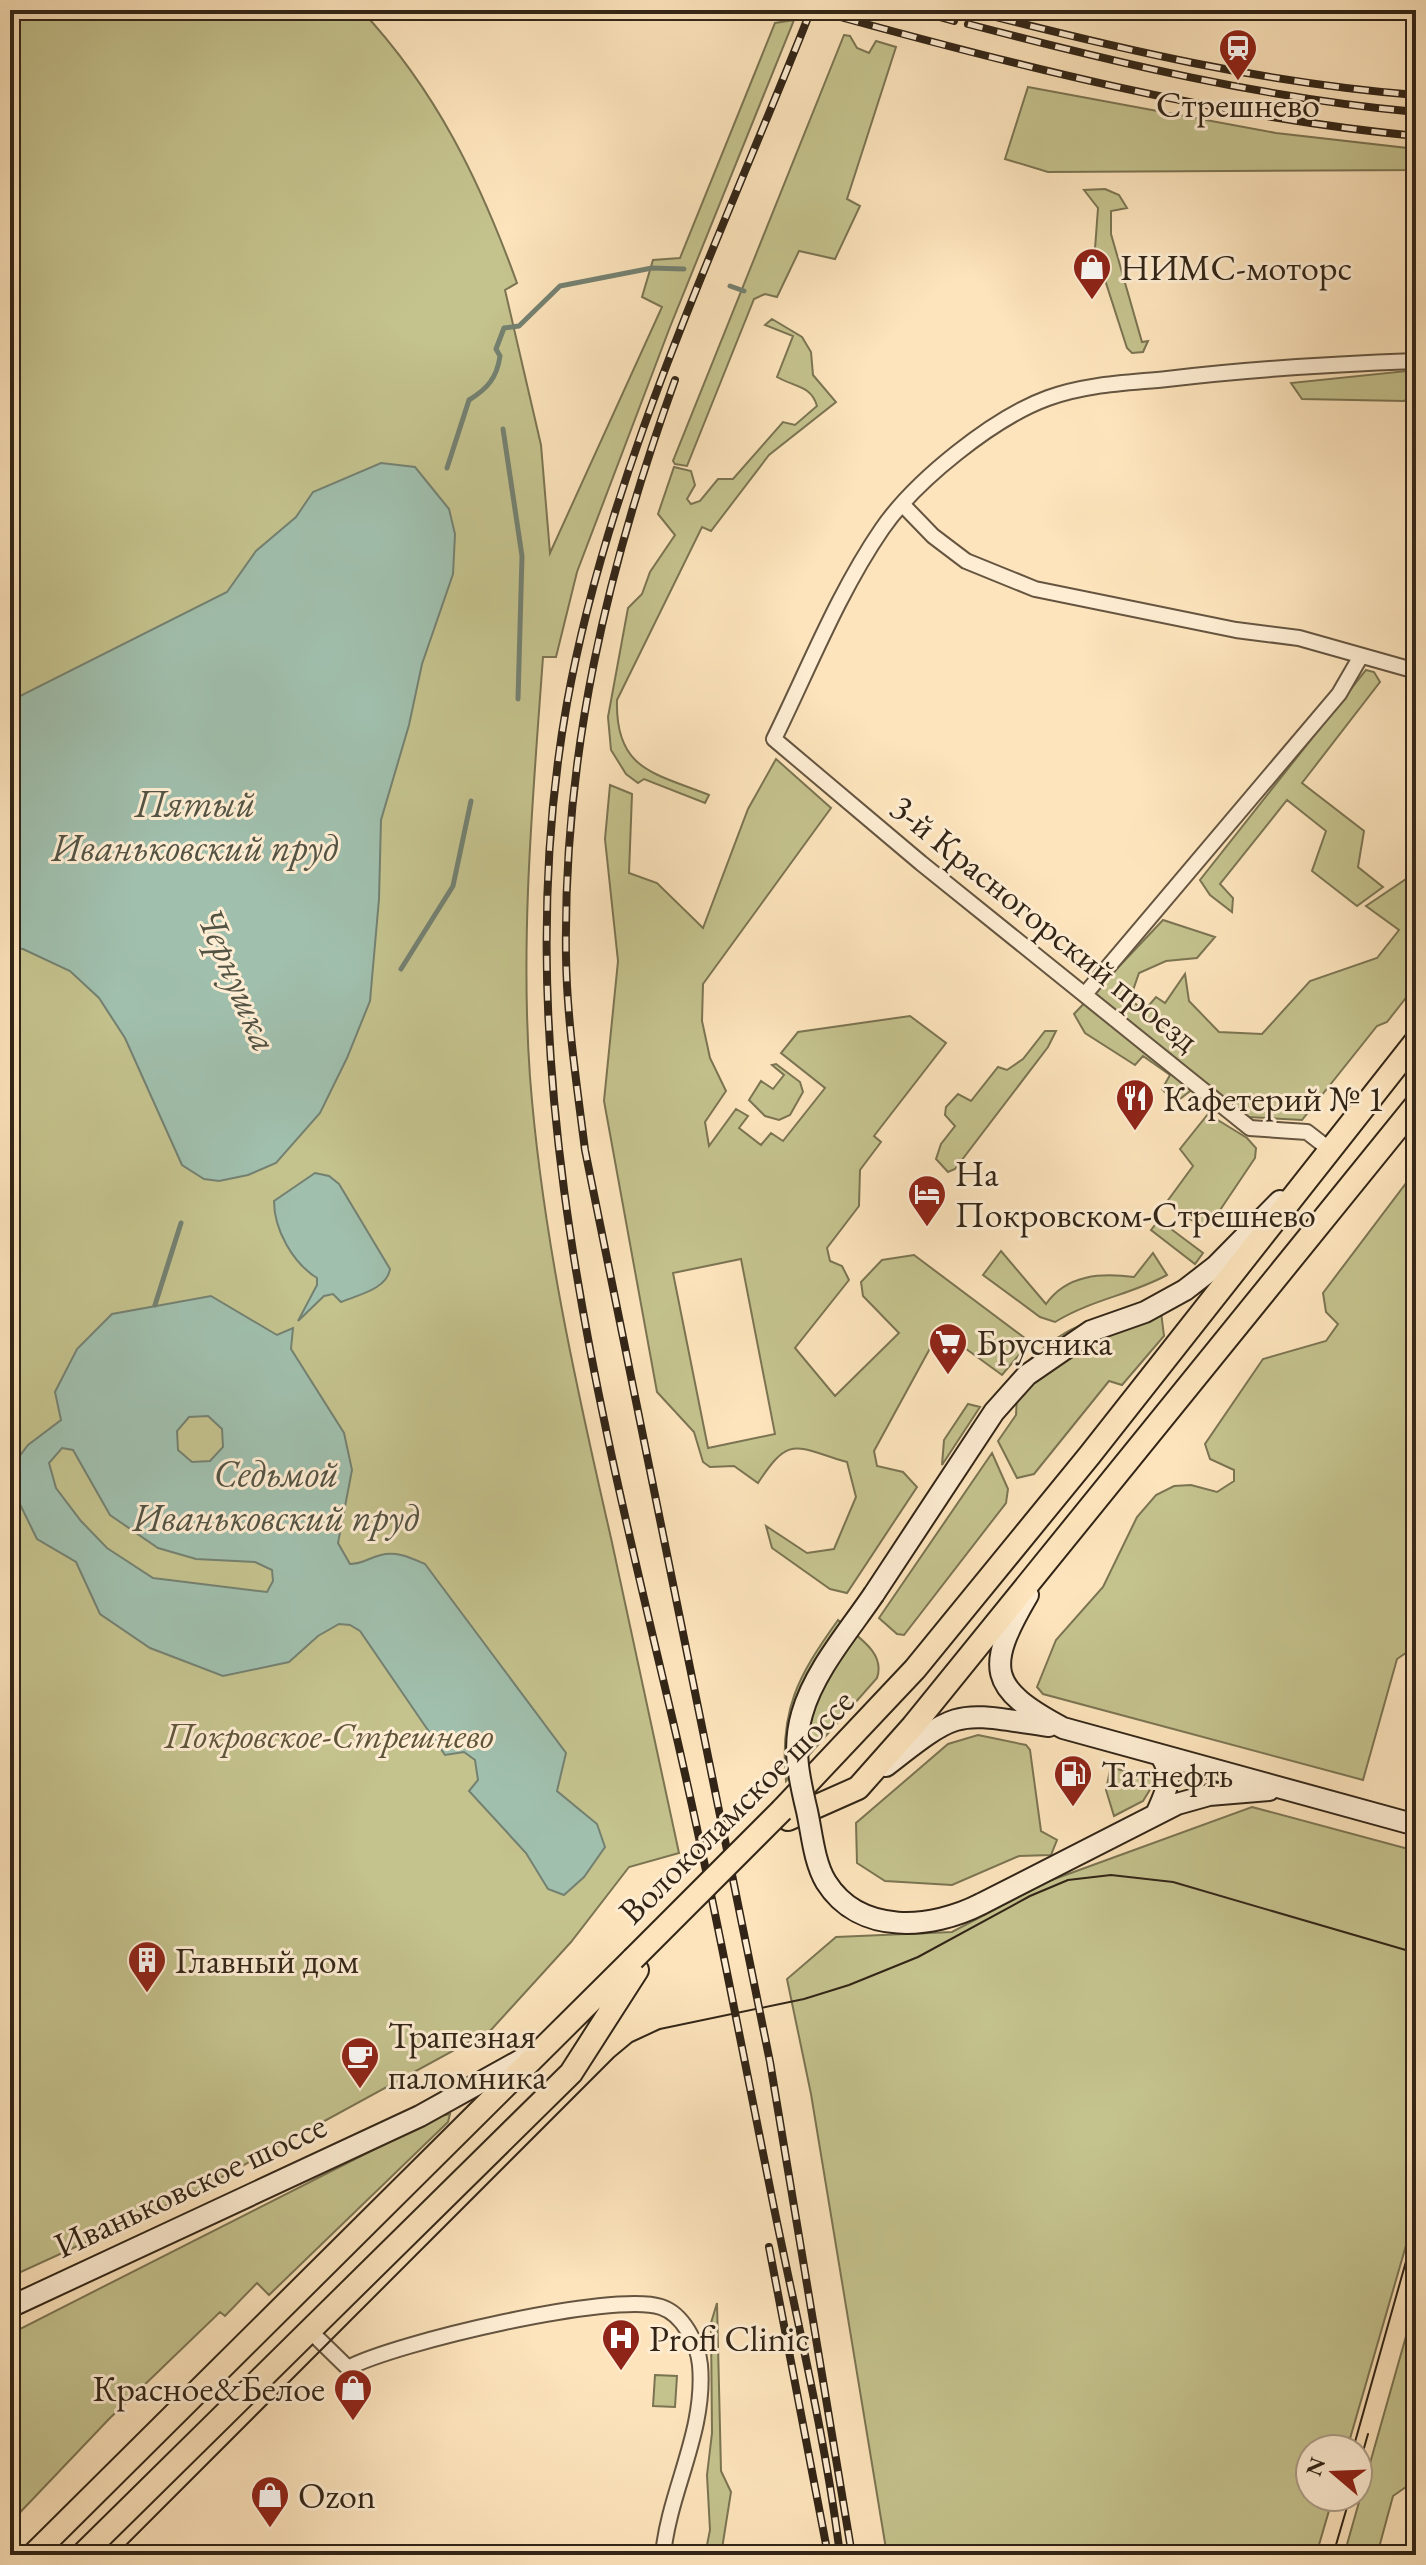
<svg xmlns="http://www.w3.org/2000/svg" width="1426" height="2565" viewBox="0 0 1426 2565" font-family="'EB Garamond',serif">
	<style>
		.green { fill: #c4c28d; stroke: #7b7452; stroke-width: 2; fill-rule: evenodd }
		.water { fill: #a0bfad; stroke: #748171; stroke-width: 2; fill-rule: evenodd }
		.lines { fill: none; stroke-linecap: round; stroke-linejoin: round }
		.stream { stroke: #748171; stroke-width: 5 }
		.street-casing { stroke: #655540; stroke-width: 18 }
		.secondary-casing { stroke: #322517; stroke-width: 24 }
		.primary-casing { stroke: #322517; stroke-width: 26 }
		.street { stroke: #feedd3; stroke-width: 14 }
		.secondary { stroke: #feedd3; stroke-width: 20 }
		.primary { stroke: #fde4bc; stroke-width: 22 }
		.tram { stroke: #322517; stroke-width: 2 }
		.rail-casing { stroke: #322517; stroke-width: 8 }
		.rail { stroke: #feedd3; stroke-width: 5; stroke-dasharray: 15; stroke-linecap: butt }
		.secondary-bridge-casing { stroke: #322517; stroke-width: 24; stroke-linecap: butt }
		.primary-bridge-casing { stroke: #322517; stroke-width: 26; stroke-linecap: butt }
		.secondary-bridge { stroke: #feedd3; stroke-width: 20 }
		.primary-bridge { stroke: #fde4bc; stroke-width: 22 }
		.labels { text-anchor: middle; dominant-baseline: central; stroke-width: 6; stroke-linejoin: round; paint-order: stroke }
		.poi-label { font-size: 36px; fill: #322517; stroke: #feedd3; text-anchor: start }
		.street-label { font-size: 36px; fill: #322517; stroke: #feedd3 }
		.park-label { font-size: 36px; font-style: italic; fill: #5e543a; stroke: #feedd3 }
		.water-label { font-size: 38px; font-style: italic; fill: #535344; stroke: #feedd3 }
	</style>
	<rect width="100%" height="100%" fill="#fde4bc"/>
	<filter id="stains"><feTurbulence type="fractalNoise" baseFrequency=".0025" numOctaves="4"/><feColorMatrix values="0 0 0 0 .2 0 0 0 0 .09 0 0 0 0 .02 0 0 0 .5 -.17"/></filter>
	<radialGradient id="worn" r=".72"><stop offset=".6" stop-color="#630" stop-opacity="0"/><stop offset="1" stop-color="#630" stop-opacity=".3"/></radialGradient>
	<path class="green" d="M10,10H361C436,90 480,181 517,283L505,290L541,445L550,553L662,307L642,297L653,260L680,258L775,23L794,20L670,327L577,572L556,657H543C533,796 520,937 530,1077C542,1233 576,1386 611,1538C634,1643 657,1748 679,1853L629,1867L571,1942L491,2030L189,2195L10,2277Z
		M844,35L850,36L857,48L869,53L876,41L896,47L847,199L860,206L835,259L799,251L777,297L765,294L754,299L687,466L675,464L673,461Z
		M1028,87L1276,133L1416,149V170L1048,172L1005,159Z
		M1105,189L1119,195L1127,208L1111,211V234L1142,342L1148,341L1143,352L1132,353L1127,348L1095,249L1098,208L1084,190Z
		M772,319L802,337L811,352L813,375L836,402L769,455L711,531L702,527L617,700C615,770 654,773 709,795L705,803L644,779L638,783L626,774L611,750L608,717L628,608L642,594L650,572L675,535L658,514L674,467L691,471L695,485L687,499L691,504L700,501L718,479H733L783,422L795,425L817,406C811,385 794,387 777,377L793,336L765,325Z
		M1416,370V395L1404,401L1302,399L1291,383Z
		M1366,670L1374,672L1380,682L1302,783L1364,831L1358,867L1383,887L1357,906L1312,871L1326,831L1287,800L1220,884L1233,898L1232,912L1210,895L1200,880Z
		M776,759L831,808L703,984L702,1021L710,1058L726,1091L705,1122L709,1146L736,1109L748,1116L739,1128L761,1145L771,1133L783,1141L825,1088L781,1053L798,1032L910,1016L946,1043L874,1136L881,1142L860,1170L859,1206L827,1248L830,1261L842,1266L849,1280L795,1348L835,1396L899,1333L863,1296L861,1282L882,1260L914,1255L1030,1342L1002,1375L940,1330L874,1451L877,1466L903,1472L917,1487L847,1593L830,1589L772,1548L766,1526L807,1553L834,1549L856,1497L847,1462C795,1447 790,1434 758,1483L734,1466L710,1467L703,1462L694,1432L657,1392L604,1101L618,961L605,839L610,785L632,794L629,873L657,883L703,928L748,809ZM741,1259L775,1434L708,1448L673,1273Z
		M1406,879H1416V985L1387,1022L1377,1026L1302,1120L1248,1117L1203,1081L1175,1103L1162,1089L1170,1075L1143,1056L1135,1065L1085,1033L1074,1014L1163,920L1215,937L1197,958L1166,961L1139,973L1130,999L1144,1011L1156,997L1165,1003L1185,974L1189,1001L1219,1032L1262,1034L1310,981L1377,958L1399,930L1366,906Z
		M1045,1031H1056L1048,1047L955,1169L948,1172L936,1159L941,1144L955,1126L945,1115L946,1107L958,1094L971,1101L998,1067L1007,1070L1023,1059Z
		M776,1064L800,1082L803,1092L790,1115L779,1120L765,1116L749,1100L761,1081L773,1089L784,1075L772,1065Z
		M1208,1114L1247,1138L1256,1148L1255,1158L1210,1225H1199L1166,1203L1193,1166L1180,1149Z
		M1416,1170V1646L1397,1659L1363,1780L1043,1694L1037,1687L1056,1640L1103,1587L1137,1517L1156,1495L1174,1486L1191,1485L1217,1492L1234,1481V1470L1210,1459L1205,1444L1263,1359L1326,1341L1338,1324L1326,1312L1323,1293Z
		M1159,1220L1203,1253L1195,1264L1151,1230Z
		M1001,1251L1046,1304C1067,1274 1102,1273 1134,1277L1153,1253L1167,1275C1130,1295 1093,1299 1055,1322L1040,1317L983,1275Z
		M1137,1307L1161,1312L1164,1336L1122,1385L1109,1381L1034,1474L1017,1478L998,1441L1016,1415L1017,1396L1007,1383C1050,1335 1075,1323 1137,1307Z
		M968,1404L980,1407L942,1465L944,1440Z
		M992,1453L1008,1489L1006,1503L904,1635L897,1634L879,1618Z
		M838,1620C856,1636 886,1652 877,1678L786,1781C779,1710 798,1676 838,1620Z
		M978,1735L1026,1745L1030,1750L1041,1831L1057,1840L1051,1855L1019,1856L952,1885L885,1881L857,1863L856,1823L948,1744Z
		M1113,1768L1153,1778L1154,1783L1143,1801L1114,1816L1106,1790L1110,1770Z
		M1252,1807L1416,1851V2211L1347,2449H1310V2497H1333L1316,2555H887L811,2094L787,1979L836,1937L952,1932L1049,1881Z
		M450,2114L448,2122L269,2295L257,2283L225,2316L220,2312L109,2419L10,2523V2334L440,2116Z
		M1416,2301V2480L1393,2496L1377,2555H1344Z
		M717,2303L721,2471L731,2492L721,2555H705L710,2530L707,2475L712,2433L711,2323Z
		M655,2375L677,2376L675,2407L653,2406Z"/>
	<path class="water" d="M381,463L415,467L449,509L455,534L453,574L422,664L409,725L381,820L379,899L370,1001L347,1058L320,1113L276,1163L248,1175L219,1181L204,1179L182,1165L125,1038L99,998L70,971L23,949L10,947V701L227,592L256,551L296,517L313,492Z
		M315,1173L329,1176L339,1184L390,1269C387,1289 358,1295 341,1302L333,1294L324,1296L298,1321L317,1285V1278C293,1263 274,1230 274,1201Z
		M211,1296L277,1335L293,1328L291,1349L344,1433L352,1470L338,1543L350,1564C363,1564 368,1558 381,1555C397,1551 411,1558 425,1564L566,1753L557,1791L597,1824L605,1847L584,1877L564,1895L548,1889L526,1853L469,1791L478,1780L475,1760L464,1752L445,1755L360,1631L350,1625L339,1624L318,1636L289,1662L223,1676L150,1648L100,1614L76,1562L37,1539L10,1484V1469L28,1445L61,1420L55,1392L77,1349L112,1314ZM208,1416L222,1429L223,1447L210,1461L192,1462L178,1450L177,1431L189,1417ZM62,1448L73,1450L110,1515L158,1548L196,1559L255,1562L272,1570L273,1581L267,1592L153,1578L107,1548L81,1521L56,1488L49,1463Z"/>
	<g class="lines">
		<path class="stream" d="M730,286L744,291
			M503,429L522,556L518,699
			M447,468L469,400C487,389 497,378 500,356L496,349L504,328L519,326L560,286L652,268L684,269
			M401,969L453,886L471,801
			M155,1305L181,1223"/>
		<g class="street-casing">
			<path id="street" d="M903,505L933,536L966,561L1035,589L1236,630L1299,638L1416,671
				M1086,993L1339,694L1361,656
				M1329,1149L1307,1132L1250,1128L921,863L774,739C808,670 838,593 882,529C915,481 993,418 1048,398C1086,384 1127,383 1167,379C1250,369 1333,364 1416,361
				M308,2329L348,2368C394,2343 614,2291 661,2307C683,2314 698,2344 700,2365C706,2432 669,2491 663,2555"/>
		</g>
		<g class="secondary-casing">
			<path id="secondary" d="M874,1594L994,1412L1027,1375L1091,1331L1145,1312L1185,1290L1216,1266L1280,1201
				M1028,1595C985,1668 988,1688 1063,1728L1416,1825
				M886,1766C962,1706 956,1713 1049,1726
				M1157,1812C1166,1792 1175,1775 1160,1755
				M981,1904L1177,1804L1209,1795L1269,1790
				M10,2307L420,2116L528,2056"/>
		</g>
		<g class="primary-casing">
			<path id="primary" d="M782,1810L915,1669L1089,1456L1416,1041
				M788,1819L858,1788L913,1726L1416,1105
				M33,2555L633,1959
				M82,2555L571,2073L637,1970"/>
		</g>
		<use href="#street" class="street"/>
		<use href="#secondary" class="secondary"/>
		<use href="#primary" class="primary"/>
		<path class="tram" d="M1353,2449L1416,2226
			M1358,2469L1368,2434
			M116,2555L614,2057L632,2042L660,2029L804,1999L849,1985L918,1957L1030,1896L1068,1880L1111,1875L1173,1882L1416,1953
			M1333,2555L1350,2497"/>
		<g class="rail-casing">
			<path id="rail" d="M811,10C722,235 610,465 567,703C506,1044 594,1387 672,1717C709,1875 739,2034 771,2193C795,2313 825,2434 840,2555
				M815,10C1013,65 1212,116 1416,136
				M914,10L954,21
				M972,11C1119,49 1264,83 1416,95
				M968,24C1117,63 1263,98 1416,112
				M675,380C607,569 563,754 566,957C567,1021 577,1086 585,1150L770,2062L852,2555
				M769,2247L828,2555"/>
		</g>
		<use href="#rail" class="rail"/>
		<g class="secondary-bridge-casing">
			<path id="secondary-bridge" d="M874,1594C849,1631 814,1671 802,1714C792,1748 799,1778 807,1811C812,1834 814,1862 826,1882C860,1936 932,1929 981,1904"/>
		</g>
		<g class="primary-bridge-casing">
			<path id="primary-bridge" d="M633,1959L782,1810"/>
		</g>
		<use href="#secondary-bridge" class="secondary-bridge"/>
		<use href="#primary-bridge" class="primary-bridge"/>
	</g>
	<defs>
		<g id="station-pin" transform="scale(2)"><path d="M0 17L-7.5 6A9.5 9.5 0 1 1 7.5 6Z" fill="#8f2418" stroke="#feedd3"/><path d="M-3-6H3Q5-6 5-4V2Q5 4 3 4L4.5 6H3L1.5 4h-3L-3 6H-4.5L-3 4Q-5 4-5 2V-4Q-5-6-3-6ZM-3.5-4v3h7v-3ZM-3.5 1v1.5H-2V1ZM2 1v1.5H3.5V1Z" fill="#fff"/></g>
		<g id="shop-pin" transform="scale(2)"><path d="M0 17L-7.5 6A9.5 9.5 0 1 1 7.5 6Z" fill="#8f2418" stroke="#feedd3"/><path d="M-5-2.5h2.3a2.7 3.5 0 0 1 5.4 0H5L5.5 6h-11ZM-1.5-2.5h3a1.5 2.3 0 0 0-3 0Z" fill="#fff"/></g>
		<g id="restaurant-pin" transform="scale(2)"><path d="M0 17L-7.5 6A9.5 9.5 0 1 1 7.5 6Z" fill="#8f2418" stroke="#feedd3"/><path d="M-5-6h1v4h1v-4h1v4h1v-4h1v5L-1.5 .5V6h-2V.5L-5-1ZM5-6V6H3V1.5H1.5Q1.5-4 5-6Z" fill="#fff"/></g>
		<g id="hotel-pin" transform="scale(2)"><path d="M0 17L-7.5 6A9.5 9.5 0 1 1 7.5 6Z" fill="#8f2418" stroke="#feedd3"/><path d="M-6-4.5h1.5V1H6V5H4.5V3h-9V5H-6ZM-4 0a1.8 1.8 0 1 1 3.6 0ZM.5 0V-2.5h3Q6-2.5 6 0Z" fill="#fff"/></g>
		<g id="supermarket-pin" transform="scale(2)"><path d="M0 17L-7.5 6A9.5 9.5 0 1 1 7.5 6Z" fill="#8f2418" stroke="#feedd3"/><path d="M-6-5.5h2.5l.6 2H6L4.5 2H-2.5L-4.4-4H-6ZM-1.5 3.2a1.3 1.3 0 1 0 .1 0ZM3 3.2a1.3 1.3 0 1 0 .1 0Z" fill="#fff"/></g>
		<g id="fuel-pin" transform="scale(2)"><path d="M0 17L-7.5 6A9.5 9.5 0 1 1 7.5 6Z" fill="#8f2418" stroke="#feedd3"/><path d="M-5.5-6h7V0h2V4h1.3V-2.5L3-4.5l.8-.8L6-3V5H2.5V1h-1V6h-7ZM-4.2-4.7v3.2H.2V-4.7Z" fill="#fff"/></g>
		<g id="building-pin" transform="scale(2)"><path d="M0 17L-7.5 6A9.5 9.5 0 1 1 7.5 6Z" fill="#8f2418" stroke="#feedd3"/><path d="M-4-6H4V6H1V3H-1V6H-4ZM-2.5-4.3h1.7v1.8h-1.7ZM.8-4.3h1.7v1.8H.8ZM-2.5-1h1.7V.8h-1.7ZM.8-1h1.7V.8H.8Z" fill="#fff"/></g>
		<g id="cafe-pin" transform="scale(2)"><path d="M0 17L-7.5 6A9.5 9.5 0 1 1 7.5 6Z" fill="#8f2418" stroke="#feedd3"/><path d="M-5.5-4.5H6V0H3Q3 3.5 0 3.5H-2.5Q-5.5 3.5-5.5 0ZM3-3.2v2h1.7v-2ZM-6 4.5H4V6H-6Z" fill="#fff"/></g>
		<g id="hospital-pin" transform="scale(2)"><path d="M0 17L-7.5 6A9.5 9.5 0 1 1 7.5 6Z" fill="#8f2418" stroke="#feedd3"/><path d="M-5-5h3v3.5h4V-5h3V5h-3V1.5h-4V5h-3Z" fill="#fff"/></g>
	</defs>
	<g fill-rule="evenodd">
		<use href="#station-pin" x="1238" y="48"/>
		<use href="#shop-pin" x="1092" y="267"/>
		<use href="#restaurant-pin" x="1135" y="1098"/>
		<use href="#hotel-pin" x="927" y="1194"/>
		<use href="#supermarket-pin" x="948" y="1342"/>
		<use href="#fuel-pin" x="1073" y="1774"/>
		<use href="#building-pin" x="147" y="1960"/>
		<use href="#cafe-pin" x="360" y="2056"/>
		<use href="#hospital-pin" x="621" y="2338"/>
		<use href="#shop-pin" x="353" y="2388"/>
		<use href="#shop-pin" x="270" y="2495"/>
	</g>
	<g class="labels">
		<g class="poi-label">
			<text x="1238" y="104" text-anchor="middle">Стрешнево</text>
			<text x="1120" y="267">НИМС-моторс</text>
			<text x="1163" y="1098">Кафетерий № 1</text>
			<text x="955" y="1173">На<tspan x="955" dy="41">Покровском-Стрешнево</tspan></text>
			<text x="976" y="1342">Брусника</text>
			<text x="1101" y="1774">Татнефть</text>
			<text x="175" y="1960">Главный дом</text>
			<text x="388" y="2035">Трапезная<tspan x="388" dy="41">паломника</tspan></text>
			<text x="649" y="2338">Profi Clinic</text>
			<text x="325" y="2388" text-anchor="end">Красное&amp;Белое</text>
			<text x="298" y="2495">Ozon</text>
		</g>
		<g class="street-label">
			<text transform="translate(1045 923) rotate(39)">3-й Красногорский проезд</text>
			<text transform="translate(736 1806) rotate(-45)">Волоколамское шоссе</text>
			<text transform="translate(190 2185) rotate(-25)">Иваньковское шоссе</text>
		</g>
		<g class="park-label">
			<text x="329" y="1735">Покровское-Стрешнево</text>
		</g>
		<g class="water-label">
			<text x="195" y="802">Пятый<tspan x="195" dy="44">Иваньковский пруд</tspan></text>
			<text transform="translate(238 979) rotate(67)">Чернушка</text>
			<text x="276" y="1472">Седьмой<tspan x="276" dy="44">Иваньковский пруд</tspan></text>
		</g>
	</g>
	<rect width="1426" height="2565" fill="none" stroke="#fde4bc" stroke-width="40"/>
	<rect x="12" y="12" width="1402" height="2541" fill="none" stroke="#322517" stroke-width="4"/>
	<rect x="20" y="20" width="1386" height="2525" fill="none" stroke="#322517" stroke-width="2"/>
	<g transform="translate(1334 2473) rotate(289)"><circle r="38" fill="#feedd3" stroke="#ac9d88" stroke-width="2"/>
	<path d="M0-6L14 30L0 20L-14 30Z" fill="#8f2418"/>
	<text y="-12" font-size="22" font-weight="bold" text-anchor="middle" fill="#322517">N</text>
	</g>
	<rect width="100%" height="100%" filter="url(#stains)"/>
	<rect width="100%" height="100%" fill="url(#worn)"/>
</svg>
